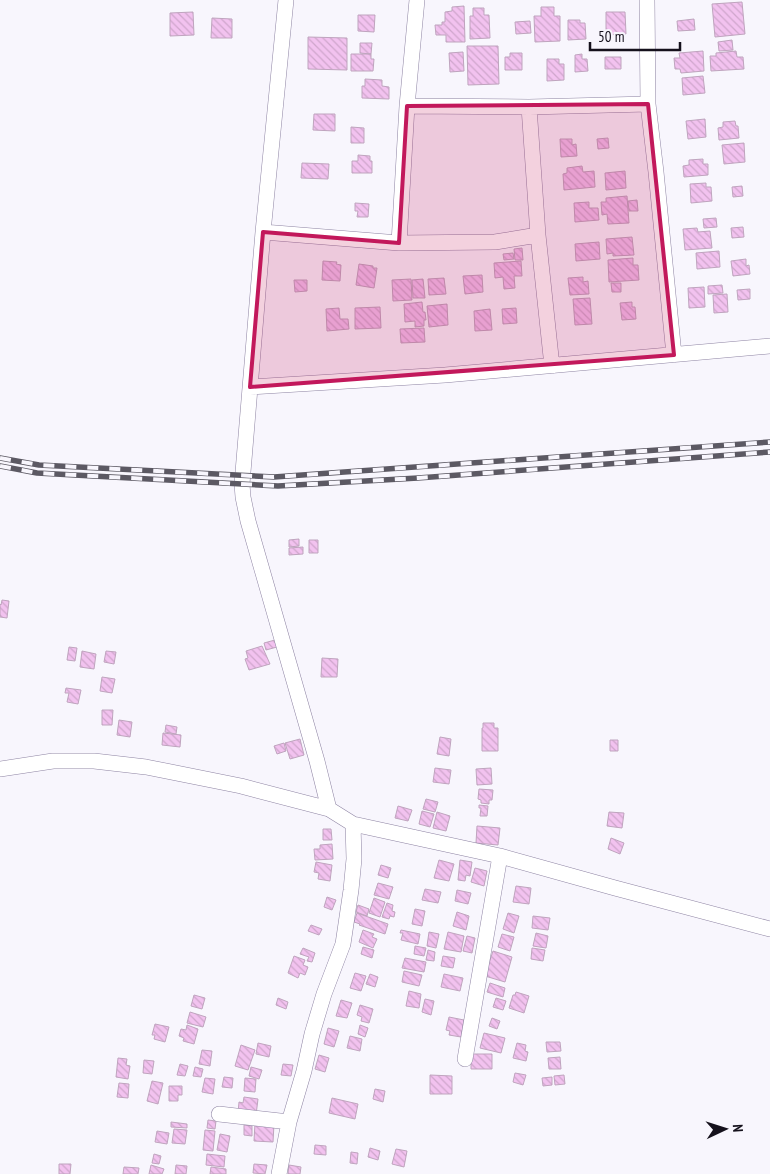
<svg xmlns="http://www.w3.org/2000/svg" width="770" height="1174" viewBox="0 0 770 1174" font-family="'PT Sans Narrow',sans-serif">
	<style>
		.building { fill: url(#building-back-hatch); stroke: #bfa4be }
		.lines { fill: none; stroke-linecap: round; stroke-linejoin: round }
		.minor-casing { stroke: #8e84a3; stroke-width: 16 }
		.minor { stroke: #fff; stroke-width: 15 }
		.rail-casing { stroke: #5c5963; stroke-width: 5.5 }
		.rail { stroke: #f8f6fd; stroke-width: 4; stroke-dasharray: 11; stroke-linecap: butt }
		.marked { fill: #c2185b; fill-opacity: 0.2; stroke: #c2185b; stroke-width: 4; stroke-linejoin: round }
	</style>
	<defs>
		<pattern id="building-back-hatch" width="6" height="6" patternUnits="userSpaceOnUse" patternTransform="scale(1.25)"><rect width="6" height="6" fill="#f2c2ef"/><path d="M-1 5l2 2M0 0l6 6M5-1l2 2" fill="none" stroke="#cfa6cc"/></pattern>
	</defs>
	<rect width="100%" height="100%" fill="#f8f6fd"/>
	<path class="building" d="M742,2L745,34L715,37L712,4Z
		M464,6L465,42H446V35H436L435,25H442V22H445V12L452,11V7Z
		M541,7H554V16H560V41L535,42L534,16H541Z
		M473,8H484V15H489L490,38L470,39V16H473Z
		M193,12L194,35L170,36V13Z
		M606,12H625L626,34L606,35Z
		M358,15H375L374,32L358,31Z
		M212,18L232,19V38H211Z
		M694,19L695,30L678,31L677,21Z
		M568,20H580V23H585L586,39L568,40Z
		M530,21L531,33L516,34L515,22Z
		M308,37L347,38V70L308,69Z
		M732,40L733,50L719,51L718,42Z
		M360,43H372L371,54L360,53Z
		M467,46H498L499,84L468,85Z
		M703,51L704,71L681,73L680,69H675L674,58H680L679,53Z
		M736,51L737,57H743L744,69L711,71L710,56H716V53Z
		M463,52L464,71L450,72L449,53Z
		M510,53H522V70H505V57H510Z
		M351,54H371V59H374L373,71H351Z
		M582,54V59H587L588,71L575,72V55Z
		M605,57H621V69H605Z
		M547,59H559V64H564V80L547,81Z
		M703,76L705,93L683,95L682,78Z
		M365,79L382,80V86L389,87V99L362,98V86H365Z
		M314,114H335V131L313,130Z
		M705,119L706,137L688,139L686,121Z
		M735,121L736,126H738L739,138L719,140L718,128L723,127V122Z
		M351,127L364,128V143H351Z
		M608,138L609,148L598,149L597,139Z
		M560,139H572V145L576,144L577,156L561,157Z
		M744,143L745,162L724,164L722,145Z
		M358,155L370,156V161H372V173H352V161H358Z
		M703,159V164H708V175L684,177L683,166L689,165V160Z
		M302,163L329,164L328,179L301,178Z
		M582,166L583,172L594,171L595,187L564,190L563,174L567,173V168Z
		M625,171L626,188L606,190L605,173Z
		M706,183V187H711L712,201L691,203L690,184Z
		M742,186L743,196L733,197L732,187Z
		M627,196L629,223L608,224L607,214L602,215L601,202H606V198Z
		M637,200L638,211H629L628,201Z
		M589,202V208H598L599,220L575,222L574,203Z
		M355,203L369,204L368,217H357L358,211H355Z
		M716,218L717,227L704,228L703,219Z
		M743,227L744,237L732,238L731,228Z
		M697,228L698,232L710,231L712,248L685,250L683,229Z
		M632,237L634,255L613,256V253L607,254L606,239Z
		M599,242L600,259L576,261L575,244Z
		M522,248L523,260H515L514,249Z
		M719,251L720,267L697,269L696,253Z
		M513,253L514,259L504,260L503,254Z
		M633,258V265H638L639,280L609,282L608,260Z
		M746,259V266L749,265L750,274L733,276L731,261Z
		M323,261L337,262L336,264L341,265L340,281L322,280Z
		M521,261L522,276H514L515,288L504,289L503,277L495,278L494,263Z
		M359,264L373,266V268H377L374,288L356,285Z
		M482,275L483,292L465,294L463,276Z
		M583,277V282L588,281L589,294L570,295L568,278Z
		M444,278L446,294L429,295L428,279Z
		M411,279L412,300L393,301L392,280Z
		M423,279L425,298H413L412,280Z
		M294,280H307V291L295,292Z
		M611,283H621V292H612Z
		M722,285L723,293L708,294V286Z
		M704,287L705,307L689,308L688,288Z
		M750,289V299L738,300L737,290Z
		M727,294L728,312L714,313L713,295Z
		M590,298L592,324L575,325L573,299Z
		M422,302L423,312H425L426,320H424V326L415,327V321L405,322L404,304Z
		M632,302V307H635L636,319L622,320L620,303Z
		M447,304L448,325L429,327L427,306Z
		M380,307L381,328L355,329V308Z
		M339,308L340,319H348L349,329L327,331L326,309Z
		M516,308L517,323L503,324L502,309Z
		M490,309L492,330L475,331L474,311Z
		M424,328L425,342L401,343L400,329Z
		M299,539V546L289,547V540Z
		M309,540H318V553H309Z
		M303,547V554L289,555V548Z
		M2,600L9,601L7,618L0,617V604L1,605Z
		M275,640L277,647L266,650L264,643Z
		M262,646L270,664L249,670L245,659L248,658L246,651Z
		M69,647L77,648L75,661L67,660Z
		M82,651L96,654L94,669L80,667Z
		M106,651L116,652L114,664L104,662Z
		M322,658L338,659L337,677H321Z
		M102,677L115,679L112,693L100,691Z
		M66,688L81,690L78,704L67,702L69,693H65Z
		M102,710H113L112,725H102Z
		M119,720L132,722L130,737L117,735Z
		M483,723H494V728H498V751H482V728H483Z
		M166,725L177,727L176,734L165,732Z
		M163,733L181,735L180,747L162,745Z
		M440,737L451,739L449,756L437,754Z
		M300,739L304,755L290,759L285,743Z
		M610,740H618V751H610Z
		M284,743L286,751L277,754L274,746Z
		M435,768L451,770L449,784L433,782Z
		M491,768L492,784L477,785L476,769Z
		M479,789L493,790L492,800H489V804L481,803V800L478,799Z
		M426,799L438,802L435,812L423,809Z
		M479,805L488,806L487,816H480L481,808H479Z
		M398,806L412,810L408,821L395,818Z
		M422,811L434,814L430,827L419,824Z
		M437,812L450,816L446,831L433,828Z
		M609,812L624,813L622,828L607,826Z
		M477,826L500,828L498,845L476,843Z
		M323,829H331L332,840H323Z
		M611,838L624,843L620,854L608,849Z
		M332,844L333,859L315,860L314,849H320V845Z
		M439,860L454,864L449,881L434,878Z
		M460,860L472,862L470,876L466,875L465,881L458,880Z
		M316,862L332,865L330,881L318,879L319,873L314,872Z
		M381,865L391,868L388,878L378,875Z
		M475,868L487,871L484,886L471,882Z
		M378,883L393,887L389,899L374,895Z
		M516,886L531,888L529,904L513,902Z
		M425,889L441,892L438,903L422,900Z
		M457,890L471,893L468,904L455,901Z
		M327,897L336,900L332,910L324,907Z
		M374,898L385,902L380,917L369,913Z
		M387,903L393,905L392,911L395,912L394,917L390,916L389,919L382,917Z
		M358,905L369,909L367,916L356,912Z
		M415,909L425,911L422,926L412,924Z
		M457,912L469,916L466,930L453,926Z
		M357,913L388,924L385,934L359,925L360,924L354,922Z
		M508,913L519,916L514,933L503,929Z
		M533,916L550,918L548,930L532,928Z
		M311,925L322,929L319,935L308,931Z
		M363,930L374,934L372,937L377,939L373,948L359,942Z
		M401,930L420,934L418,944L401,940L403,933H400Z
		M429,932L439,934L436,948L427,946Z
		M448,932L464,936L461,952L444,949Z
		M536,933L548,936L546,948L533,946Z
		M502,934L514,937L510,951L498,947Z
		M467,936L475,938L472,953L463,951Z
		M415,946L426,948L424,956L414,954Z
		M363,947L374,950L372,958L361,954Z
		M303,948L315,953L312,962L307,961L309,957L300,954Z
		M532,948L545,950L543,961L531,959Z
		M428,950L435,952L434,961L426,960Z
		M493,951L512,957L505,982L485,976Z
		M294,956L305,960L303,965L308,967L305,975L300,973L298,978L288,973Z
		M443,956L455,958L453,968L441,966Z
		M405,958L426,962L424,972L402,968Z
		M404,971L422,975L419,986L402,982Z
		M355,973L366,976L361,991L350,988Z
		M370,974L378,977L375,987L366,984Z
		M444,974L463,978L460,991L441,987Z
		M490,983L505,988L503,997L487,992Z
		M409,991L421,994L419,1008L406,1006Z
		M516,992L529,996L524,1013L509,1008L513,995H515Z
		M194,995L205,998L202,1009L191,1006Z
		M278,998L288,1002L286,1009L276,1005Z
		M496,998L506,1001L503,1010L493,1007Z
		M425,999L434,1001L431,1015L422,1012Z
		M341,1000L352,1003L347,1018L336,1016Z
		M360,1005L373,1009L369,1023L361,1021L362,1017L357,1015Z
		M190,1012L206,1017L203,1027L187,1023Z
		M449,1017L464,1020L461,1037L449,1035L450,1031L446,1030Z
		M492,1018L500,1021L497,1029L489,1026Z
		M155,1024L169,1027L165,1042L154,1039L155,1035H152Z
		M187,1025L198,1029L194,1044L183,1041L184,1038L179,1036L181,1029L186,1030Z
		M360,1025L368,1028L365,1037L358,1034Z
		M328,1028L339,1031L334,1047L324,1044Z
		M484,1033L505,1038L501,1053L480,1048Z
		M350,1036L362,1039L360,1051L347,1048Z
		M546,1042H560L561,1051L547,1052Z
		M258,1043L271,1046L269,1057L256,1054Z
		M517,1043L526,1045L525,1051L528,1052L526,1061L513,1058Z
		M241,1045L255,1050L248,1070L235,1066Z
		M202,1050L212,1051L210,1066L199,1064Z
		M471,1054H492V1069H471Z
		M319,1055L329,1058L325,1072L315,1069Z
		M560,1057L561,1069H549L548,1058Z
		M118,1058L127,1059L126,1065L130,1066L128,1079L116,1077Z
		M144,1060L154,1061L152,1074L143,1073Z
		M180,1064L188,1066L185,1076L177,1075Z
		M283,1064L293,1065L291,1076L281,1075Z
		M195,1067L203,1069L201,1077L193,1076Z
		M251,1067L262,1070L259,1079L249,1076Z
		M515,1073L526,1075L523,1085L513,1082Z
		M430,1075L452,1076V1094H430Z
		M564,1075L565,1084L555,1085L554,1076Z
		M224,1077L233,1078L232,1088L222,1087Z
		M552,1077V1085L543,1086L542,1078Z
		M205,1078L215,1079L213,1094L202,1092Z
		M245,1078L256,1079L255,1092L244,1091Z
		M152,1081L163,1083L158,1104L147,1101Z
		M119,1083L129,1084L128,1098L117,1097Z
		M169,1086H182V1095H178V1101H169Z
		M375,1089L385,1091L383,1102L373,1099Z
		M244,1097L258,1099L256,1115L238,1113L239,1102L243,1103Z
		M332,1098L358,1104L355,1119L329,1113Z
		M208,1120L216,1121L215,1129L207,1128Z
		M171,1122L187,1124V1128L171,1127Z
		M255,1123L274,1124L273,1142L254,1141Z
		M244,1125L252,1126V1136L244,1135Z
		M174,1129L187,1130L185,1144L172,1143Z
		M205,1130L215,1131L213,1151L203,1150Z
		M157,1131L169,1133L167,1144L155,1142Z
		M220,1134L230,1136L227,1152L217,1150Z
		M315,1145L326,1146V1155L314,1154Z
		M370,1148L380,1151L378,1160L368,1157Z
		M396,1149L407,1151L404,1167L392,1164Z
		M351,1152L358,1153L357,1164L350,1163Z
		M154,1154L161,1156L159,1164L152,1163Z
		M207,1154L225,1156L224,1167L206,1165Z
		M59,1164H71L70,1174H59Z
		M254,1164L267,1165L265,1174L253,1173Z
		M151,1165L164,1169L162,1174H149Z
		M176,1165L187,1166L186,1174H175Z
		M289,1165L301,1167L300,1174H288Z
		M124,1167L139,1168L138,1174H123Z
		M211,1167L226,1169V1174H210Z"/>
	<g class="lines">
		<g class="minor-casing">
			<path id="minor" d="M286,0L263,232L242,484L243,497L248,521L317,761L329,809
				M647,0L648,104L656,172L674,355
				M407,106L529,107L648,104
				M529,107L538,235L552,366
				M263,232L399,243L495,242L538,235
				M399,243L407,106L417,0
				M250,387L445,375L770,346
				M0,769L53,761H94L146,767L241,786L329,809L353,824L500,856L615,888L770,929
				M465,1059L500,856
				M219,1114L289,1122
				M279,1174L289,1122L304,1071L312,1034L324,994L343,944L351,890L354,859L353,824"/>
		</g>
		<use href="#minor" class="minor"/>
		<g class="rail-casing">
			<path id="rail" d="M0,458L39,465L274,477L770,442
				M0,466L37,473L278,486L418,478L770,452"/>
		</g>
		<use href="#rail" class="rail"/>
	</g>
	<path class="marked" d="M648,104L674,355L250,387L263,232L399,243L407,106Z"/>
	<g transform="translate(725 1129) rotate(86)" stroke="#f8f6fd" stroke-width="4" paint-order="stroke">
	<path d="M0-4L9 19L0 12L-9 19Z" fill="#15111c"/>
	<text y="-8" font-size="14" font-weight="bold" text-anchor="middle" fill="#15111c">N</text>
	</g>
	<path d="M590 42v8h90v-8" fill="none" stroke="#15111c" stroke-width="2.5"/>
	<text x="598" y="42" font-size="15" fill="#15111c" stroke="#f8f6fd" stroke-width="4" paint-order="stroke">50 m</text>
</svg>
